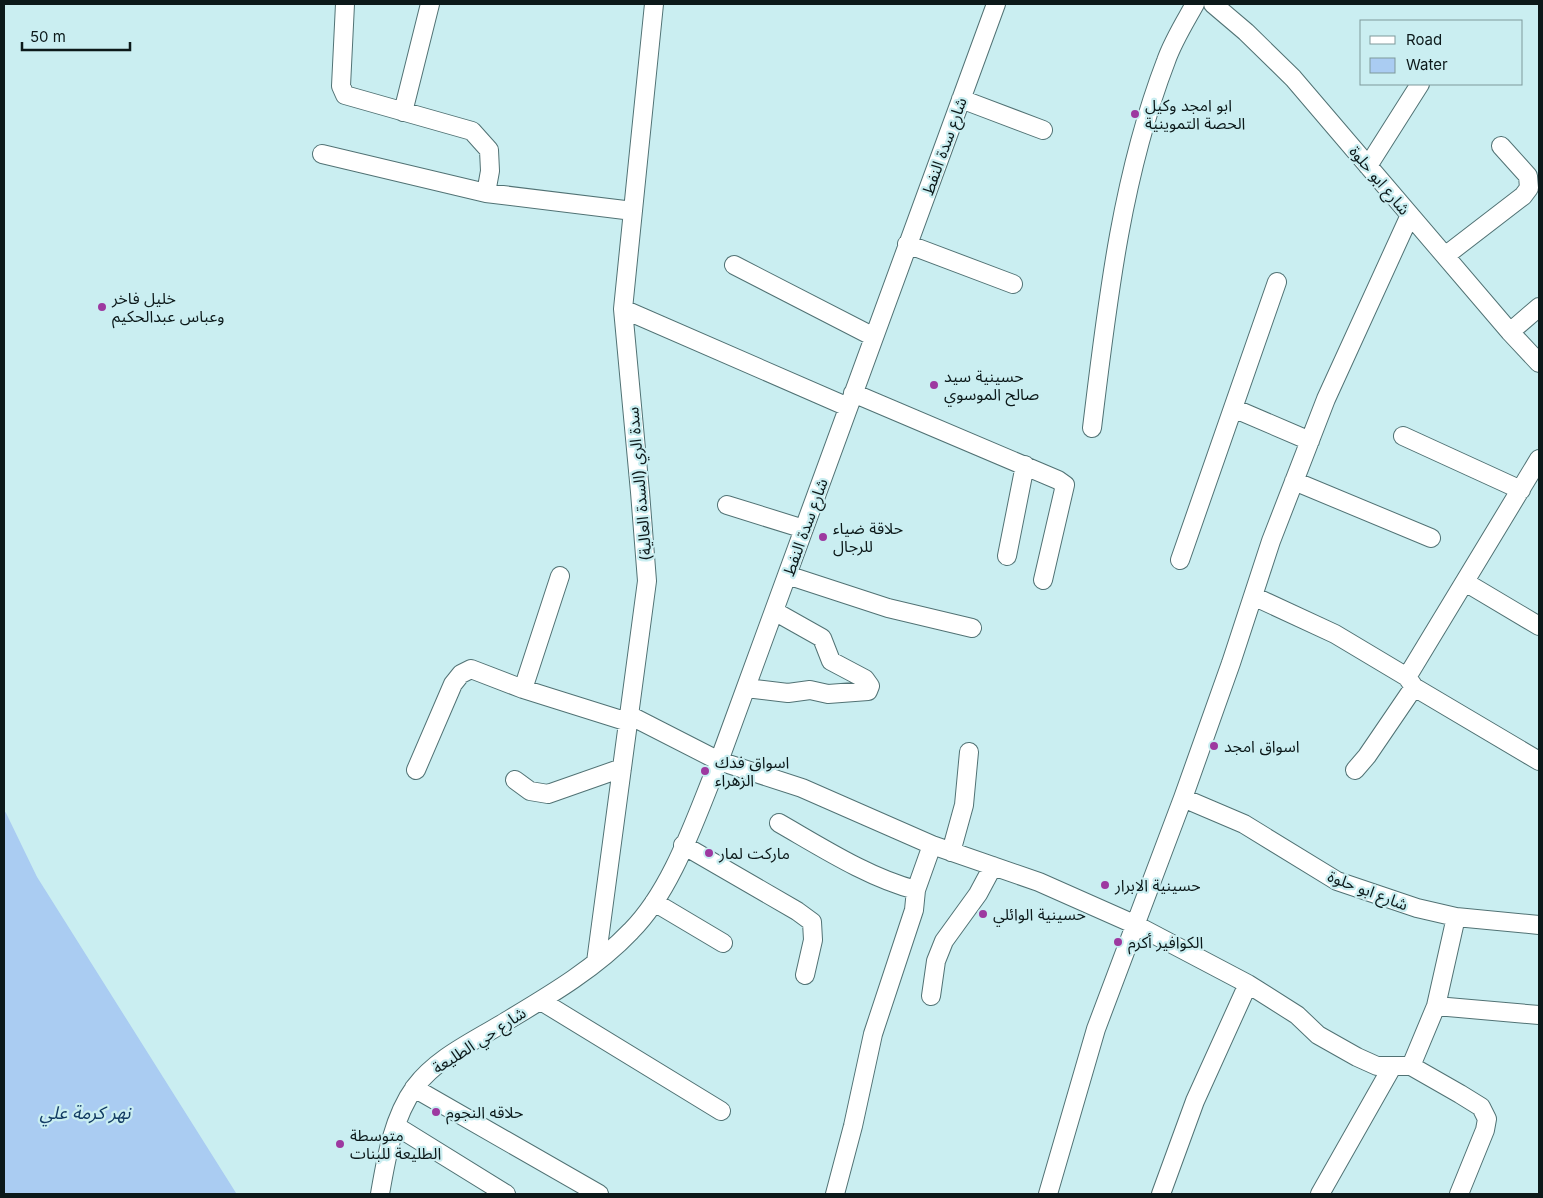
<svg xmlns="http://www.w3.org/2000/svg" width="1543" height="1198" viewBox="0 0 1543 1198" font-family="Inter,'Noto Sans Arabic',sans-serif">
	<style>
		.water { fill: #aaccf2 }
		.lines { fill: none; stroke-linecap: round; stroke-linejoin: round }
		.stream { stroke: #aaccf2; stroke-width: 4.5 }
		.minor-casing { stroke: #517274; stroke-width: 20 }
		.minor { stroke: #fff; stroke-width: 18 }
		.poi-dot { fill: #9d39a0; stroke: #caeef1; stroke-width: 2 }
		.labels { text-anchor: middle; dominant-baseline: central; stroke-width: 4.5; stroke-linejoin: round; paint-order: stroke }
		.poi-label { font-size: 16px; fill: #0c191a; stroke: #caeef1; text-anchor: start }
		.street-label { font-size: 16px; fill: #0c191a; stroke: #caeef1 }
		.water-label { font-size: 18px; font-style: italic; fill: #123b63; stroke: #caeef1 }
	</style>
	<rect width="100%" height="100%" fill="#caeef1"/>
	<path class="water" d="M4,814L35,878L234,1194H4Z"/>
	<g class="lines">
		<path class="stream" d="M4,814L35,878L234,1194"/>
		<g class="minor-casing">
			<path id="minor" d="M345,4L341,86L345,95L472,131L489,150L490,171L486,193
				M1213,4L1246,32L1293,78L1510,332L1539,363
				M961,99L1043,130
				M403,112L430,4
				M322,154L486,193L633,211
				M1368,166L1420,84
				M907,244L1013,284
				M1445,256L1523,196L1529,188L1528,176L1501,146
				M734,265L874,337
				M623,309L848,407
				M1510,332L1539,307
				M853,393L1058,480L1065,485L1043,580
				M1233,408L1310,441
				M1092,428C1107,305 1121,178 1166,61C1173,41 1185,22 1195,4
				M1403,436L1521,490
				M1294,481L1431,538
				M727,505L804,529
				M1007,556L1025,465
				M1180,560L1277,282
				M787,575L888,608L972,628
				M1465,582L1539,626
				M1253,596L1335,634L1407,677L1414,687L1539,761
				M1407,677L1539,459
				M746,688L788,693L810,690L828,694L868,691L870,686L865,679L831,661L822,638L774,611
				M523,689L560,576
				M629,715L719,761L802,788L932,845L1039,882L1136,925L1248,984L1297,1015L1318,1035L1357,1057L1377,1066H1411L1460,1094L1481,1107L1487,1119L1485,1130L1459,1194
				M416,770L453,684L461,674L471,669L523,689L628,722
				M1355,770L1367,756L1414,687
				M515,780L530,791L548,794L622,768
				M1183,798L1244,824L1337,881L1417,908L1456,917L1539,925
				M779,823C821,847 869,878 916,890
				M683,845L797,911L812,922L813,940L805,975
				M951,852L964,805L969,752
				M654,902L723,943
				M596,962L647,581L640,492L623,309L654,4
				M931,996L936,961L944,941L978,894L993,866
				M541,1001L721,1111
				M1436,1006L1539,1015
				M1411,1066L1436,1006L1456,917
				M414,1088L599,1194
				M396,1126L506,1194
				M380,1194C386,1159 393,1117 415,1087C436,1059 470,1043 500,1025C545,998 594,970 631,931C673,889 696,816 719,761L996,4
				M835,1194L853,1126L873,1034L914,910L916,890L932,845
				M1048,1194L1096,1029L1183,798L1231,663L1271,541L1326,399L1410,215
				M1161,1194L1195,1101L1248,984
				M1320,1194L1392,1067"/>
		</g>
		<use href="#minor" class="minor"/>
	</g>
	<g class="poi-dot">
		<circle cx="1135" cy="114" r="5"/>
		<circle cx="102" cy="307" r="5"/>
		<circle cx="934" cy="385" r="5"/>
		<circle cx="823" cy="537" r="5"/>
		<circle cx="1214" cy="746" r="5"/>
		<circle cx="705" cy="771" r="5"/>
		<circle cx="709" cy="853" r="5"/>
		<circle cx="1105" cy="885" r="5"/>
		<circle cx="983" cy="914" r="5"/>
		<circle cx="1118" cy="942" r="5"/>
		<circle cx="436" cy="1112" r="5"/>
		<circle cx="340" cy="1144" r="5"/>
	</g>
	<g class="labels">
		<g class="poi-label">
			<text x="1145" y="105">ابو امجد وكيل<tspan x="1145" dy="18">الحصة التموينية</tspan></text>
			<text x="112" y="298">خليل فاخر<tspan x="112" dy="18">وعباس عبدالحكيم</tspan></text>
			<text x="944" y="376">حسينية سيد<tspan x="944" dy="18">صالح الموسوي</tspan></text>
			<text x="833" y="528">حلاقة ضياء<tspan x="833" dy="18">للرجال</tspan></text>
			<text x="1224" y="746">اسواق امجد</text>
			<text x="715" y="762">اسواق فدك<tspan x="715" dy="18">الزهراء</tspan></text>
			<text x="719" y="853">ماركت لمار</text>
			<text x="1115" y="885">حسينية الابرار</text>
			<text x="993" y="914">حسينية الوائلي</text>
			<text x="1128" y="942">الكوافير أكرم</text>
			<text x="446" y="1112">حلاقه النجوم</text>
			<text x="350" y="1135">متوسطة<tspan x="350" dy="18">الطليعة للبنات</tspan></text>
		</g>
		<g class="street-label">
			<text transform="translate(944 146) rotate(-70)">شارع سدة النفط</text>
			<text transform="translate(1380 180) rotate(50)">شارع ابو حلوة</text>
			<text transform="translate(639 484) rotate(-95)">سدة الري (السدة العالية)</text>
			<text transform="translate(805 527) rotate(-70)">شارع سدة النفط</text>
			<text transform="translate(1368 890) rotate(21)">شارع ابو حلوة</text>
			<text transform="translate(479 1040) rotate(-33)">شارع حي الطليعة</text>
		</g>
		<g class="water-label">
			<text x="85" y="1112">نهر كرمة علي</text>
		</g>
	</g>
	<rect width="1543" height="1198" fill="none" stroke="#0c191a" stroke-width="10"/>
	<rect x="1360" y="20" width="162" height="65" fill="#caeef1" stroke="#7e999b"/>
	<rect x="1370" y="36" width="25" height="8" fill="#ffffff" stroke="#7e999b"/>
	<text x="1406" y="45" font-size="15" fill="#0c191a">Road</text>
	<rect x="1370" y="58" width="25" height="15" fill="#aaccf2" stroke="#7e999b"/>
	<text x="1406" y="70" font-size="15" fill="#0c191a">Water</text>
	<path d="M22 42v8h108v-8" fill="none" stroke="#0c191a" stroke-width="2.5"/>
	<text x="30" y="42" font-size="15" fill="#0c191a" stroke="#caeef1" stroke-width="4" paint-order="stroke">50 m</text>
</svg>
